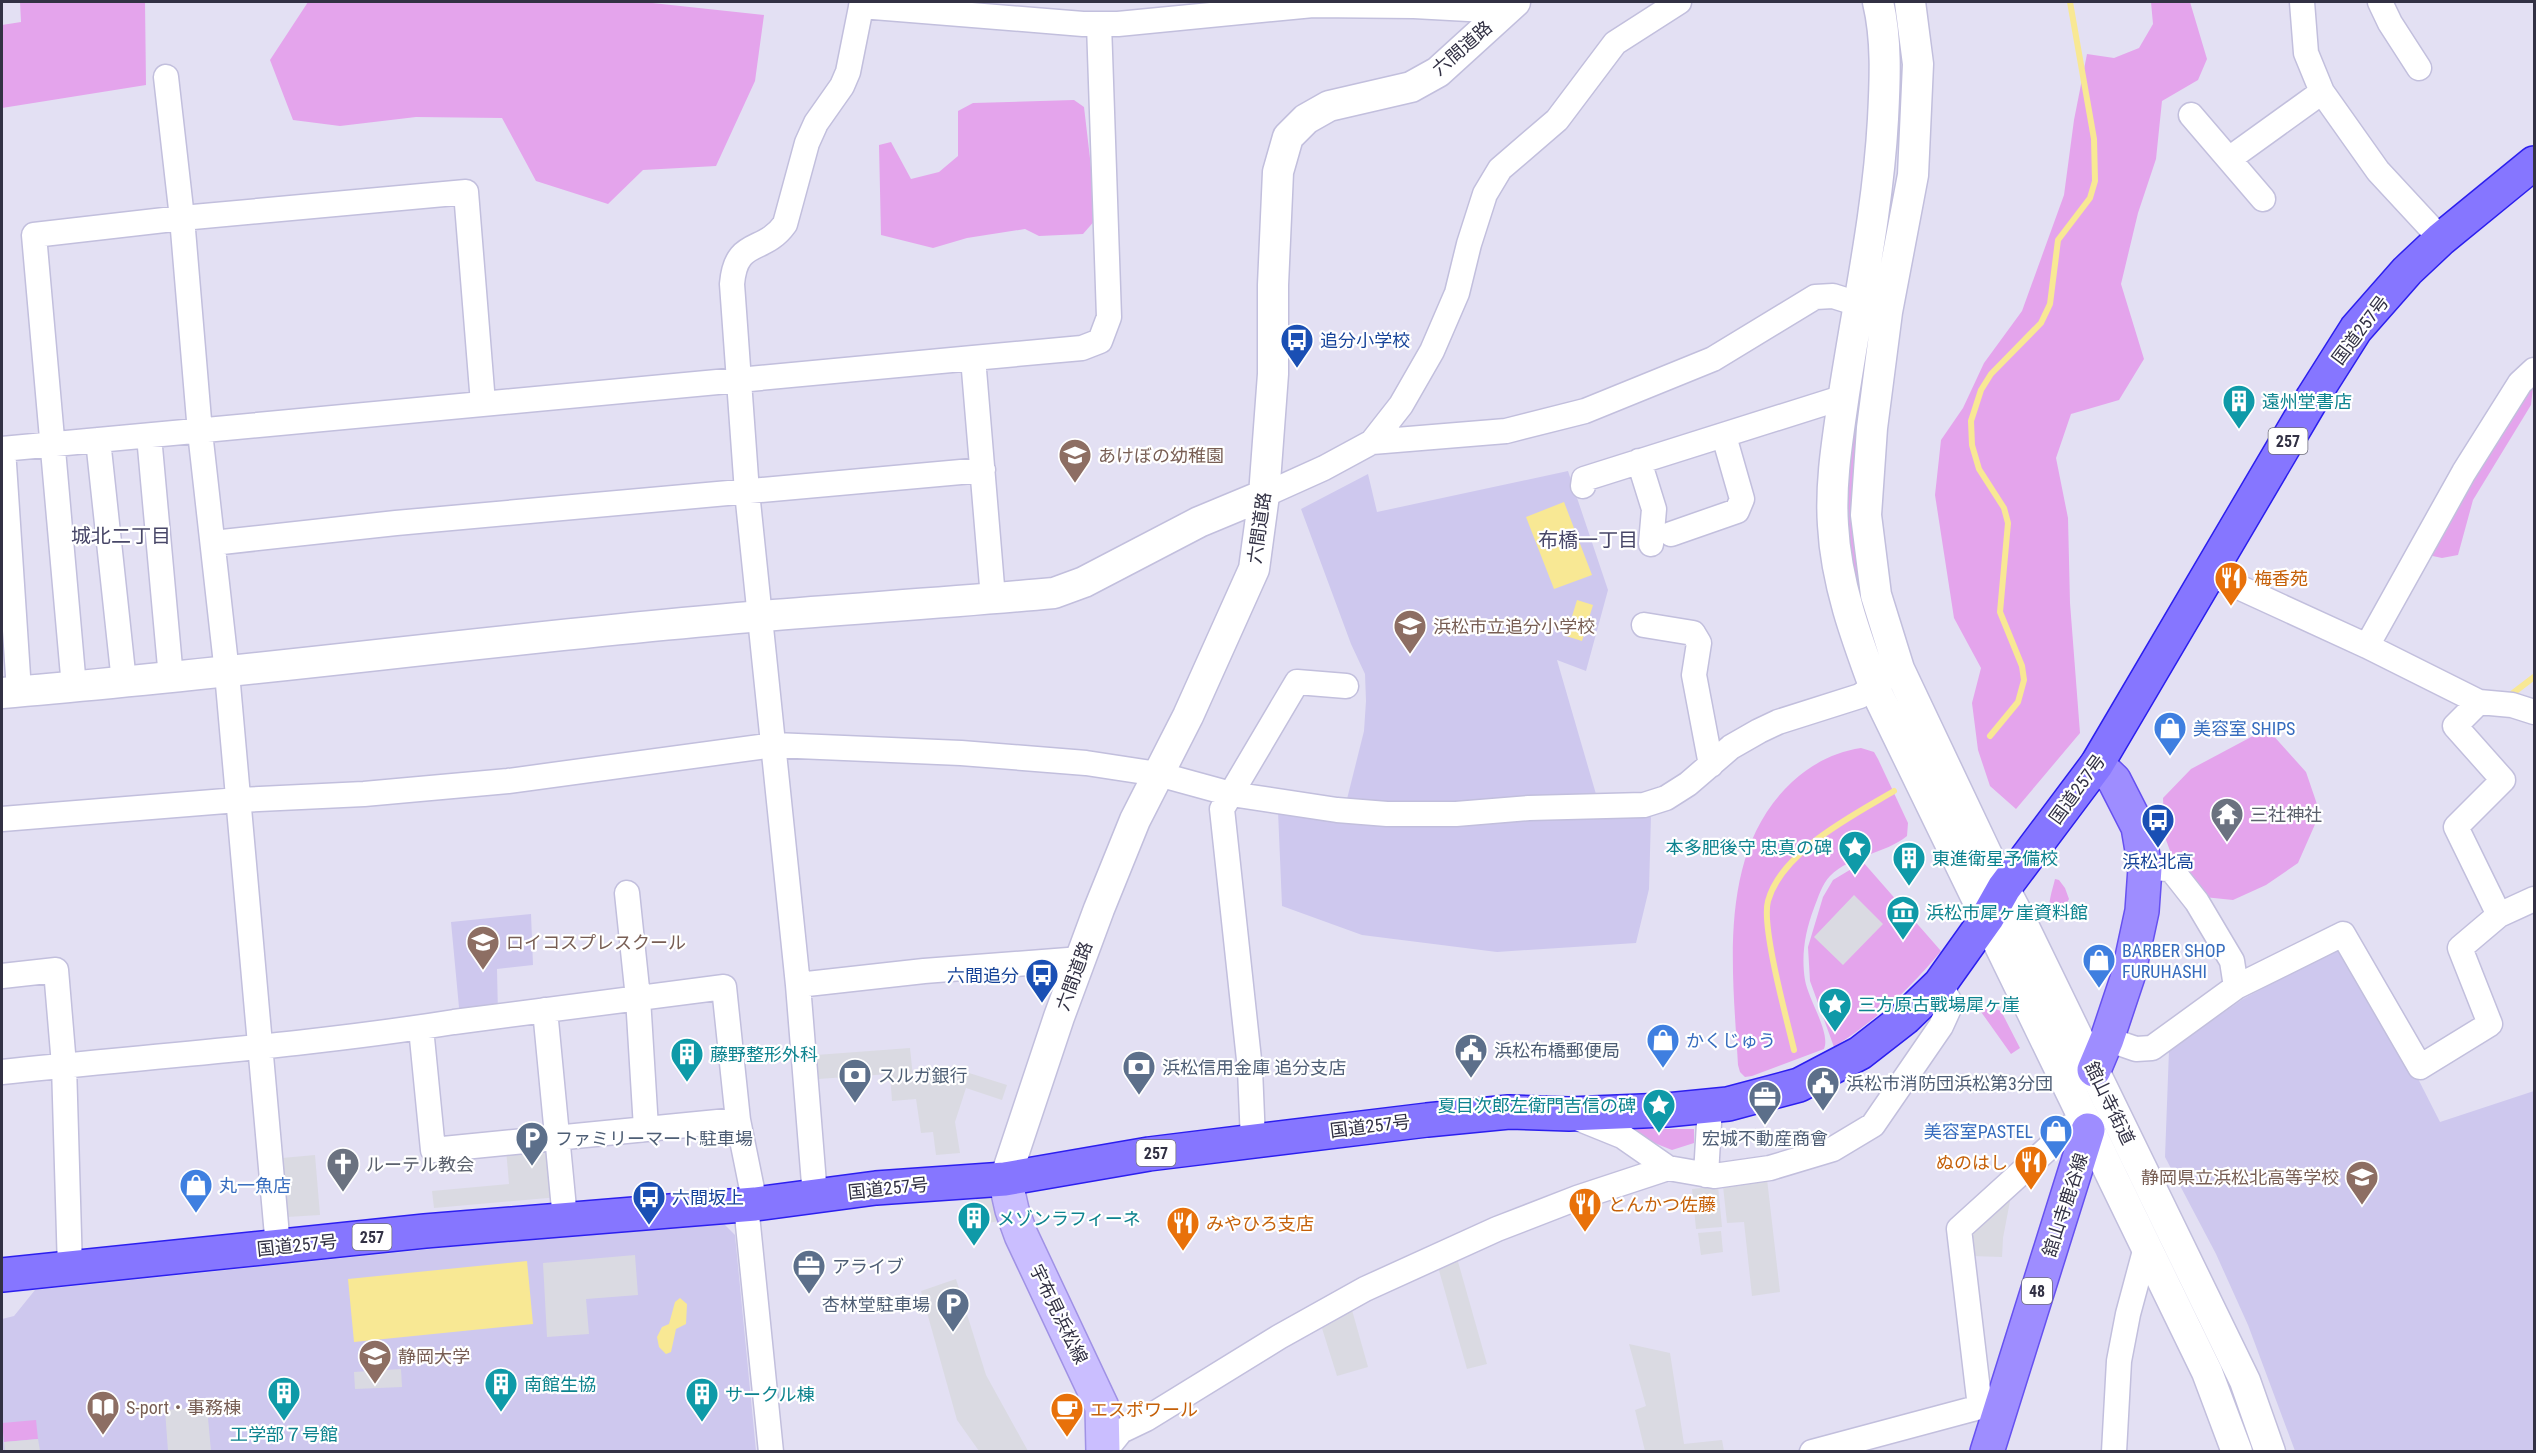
<svg xmlns="http://www.w3.org/2000/svg" width="2536" height="1453" viewBox="0 0 2536 1453" font-family="'Roboto Condensed','Noto Sans JP',sans-serif">
	<style>
		.education { fill: #cec8ee }
		.green { fill: #e4a4ec }
		.parking { fill: #dadae2 }
		.water { fill: #f8e894 }
		.lines { fill: none; stroke-linecap: round; stroke-linejoin: round }
		.stream { stroke: #f8e894; stroke-width: 6 }
		.minor-casing { stroke: #c2bfdd; stroke-width: 27 }
		.tertiary-casing { stroke: #c2bfdd; stroke-width: 33 }
		.secondary-casing { stroke: #a092e5; stroke-width: 36 }
		.primary-casing { stroke: #6651f0; stroke-width: 36 }
		.trunk-casing { stroke: #2c1fee; stroke-width: 36 }
		.minor { stroke: #fff; stroke-width: 24 }
		.tertiary { stroke: #fff; stroke-width: 30 }
		.secondary { stroke: #cabeff; stroke-width: 33 }
		.primary { stroke: #9e8dff; stroke-width: 33 }
		.trunk { stroke: #8676ff; stroke-width: 33 }
		.labels { text-anchor: middle; dominant-baseline: central; stroke-width: 4.5; stroke-linejoin: round; paint-order: stroke }
		.shield { fill: #fff; stroke: #706f7c; stroke-width: 1.5 }
		.shield-label { font-size: 16px; font-weight: bold; fill: #323144 }
		.street-label { font-size: 18px; fill: #323144; stroke: #fff }
		.transit-label { font-size: 18px; fill: #164399; stroke: #fff; text-anchor: start }
		.culture-label { font-size: 18px; fill: #0d838f; stroke: #fff; text-anchor: start }
		.education-label { font-size: 18px; fill: #785e54; stroke: #fff; text-anchor: start }
		.food-label { font-size: 18px; fill: #c56008; stroke: #fff; text-anchor: start }
		.shop-label { font-size: 18px; fill: #366cbe; stroke: #fff; text-anchor: start }
		.worship-label { font-size: 18px; fill: #5b616d; stroke: #fff; text-anchor: start }
		.service-label { font-size: 18px; fill: #4e5e75; stroke: #fff; text-anchor: start }
		.neighbourhood-label { font-size: 20px; fill: #484768; stroke: #fff }
	</style>
	<rect width="100%" height="100%" fill="#e3e0f3"/>
	<path class="education" d="M1568,471L1608,590L1586,671L1557,660L1598,801L1346,803L1364,731L1366,701L1365,674L1351,644L1301,509L1368,474L1377,512Z
		M1278,811L1528,818L1651,816L1649,889L1636,943L1497,952L1362,935L1282,906Z
		M531,914L533,965L497,969L498,1015L460,1018L451,922Z
		M2344,945L2376,996L2440,1122L2534,1091V1451H2295L2248,1325L2216,1254L2165,1157L2169,1050L2243,999Z
		M719,1219L735,1235L756,1451L2,1452V1319L14,1316L35,1290Z"/>
	<path class="green" d="M20,2H145L146,85L2,108V25L21,22Z
		M308,2H643L764,15L755,81L716,166L643,170L608,204L536,181L502,118L416,117L340,126L293,120L270,60Z
		M2151,2H2190L2207,59L2198,80L2162,101L2156,159L2138,213L2121,284L2144,359L2119,400L2071,414L2056,458L2068,518L2070,603L2080,733L2016,809L1990,786L1978,750L1972,703L1981,668L1954,618L1935,495L1941,440L1963,408L1984,363L2022,311L2064,195L2074,120L2087,54L2114,58L2139,48L2153,24Z
		M1074,100L1084,107L1097,218L1083,234L1039,236L1025,229L967,238L933,248L881,235L879,145L891,142L911,179L939,172L958,156V111L973,103Z
		M1865,347H1871L1865,598L1862,630L1854,601L1843,482Z
		M2534,379L2531,405L2473,500L2458,555L2442,558L2428,555L2433,538Z
		M2271,733L2306,772L2320,813L2298,863L2266,885L2233,900L2204,897L2174,862L2165,837L2163,798L2191,769L2253,736Z
		M1861,748L1874,752L1878,759L1908,823L1907,836C1885,854 1851,855 1830,876C1822,884 1818,898 1814,908C1805,932 1801,955 1805,980C1808,999 1831,1033 1824,1049L1752,1076L1745,1077L1740,1072L1738,1065C1733,972 1716,853 1792,782C1812,764 1834,752 1861,748Z
		M1863,862L1941,951C1909,990 1876,1020 1834,1047L1810,981L1808,947L1823,897L1833,880Z
		M2055,879L2059,880L2065,888L2069,899L2059,917L2053,920C2045,909 2052,892 2055,879Z
		M1974,1002L2001,1011L2020,1048L2011,1054Z
		M1619,1129H1694V1143L1672,1150Z
		M36,1420L38,1439L4,1442L2,1423Z"/>
	<path class="parking" d="M1854,895L1883,924L1843,965L1814,937Z
		M910,1048L913,1077L966,1072L1007,1085L1002,1100L966,1088L955,1122L960,1153L936,1155L933,1132L921,1133L916,1099L892,1101L890,1074L818,1079L816,1055Z
		M554,1145L559,1197L434,1208L432,1191L509,1184L506,1149Z
		M315,1155L320,1215L287,1217L282,1158Z
		M1767,1179L1780,1292L1752,1296L1744,1222L1727,1223L1723,1186Z
		M1718,1186L1722,1227L1696,1229L1692,1189Z
		M992,1191L998,1221L981,1225L975,1194Z
		M2005,1196L2010,1201L2003,1238L2002,1257L1970,1256L1967,1231Z
		M1721,1231L1723,1252L1701,1255L1698,1233Z
		M1455,1251L1487,1364L1467,1369L1436,1260Z
		M635,1255L638,1295L586,1299L589,1334L547,1337L543,1263Z
		M956,1279L986,1375L1028,1451H979L957,1420L921,1291Z
		M1350,1303L1368,1367L1337,1376L1320,1322Z
		M1629,1344L1670,1353L1684,1444L1722,1440L1724,1451H1645L1635,1410L1646,1406Z
		M401,1369L402,1387L355,1389L354,1372Z
		M207,1407L211,1451H168L165,1410Z
		M38,1439L40,1451H5L4,1442Z"/>
	<path class="water" d="M1564,502L1592,575L1554,589L1526,517Z
		M1577,600L1593,605L1582,641L1566,636Z
		M527,1261L533,1324L354,1342L348,1279Z
		M680,1298L687,1304L686,1324L676,1329L671,1352L666,1354L659,1347L657,1337L662,1327L669,1324L675,1302Z"/>
	<g class="lines">
		<path class="stream" d="M2513,693L2534,677
			M1990,736L2018,702L2024,680L2022,666L2000,612L2008,523L2004,508L1979,469L1972,445L1971,421L1981,390L1991,374L2041,323L2050,304L2058,240L2090,198L2095,181L2094,139L2070,2
			M1794,1050C1787,1020 1761,926 1768,901C1782,851 1852,816 1894,791"/>
		<g class="minor-casing">
			<path id="minor" d="M2302,2L2306,53L2322,92L2378,171L2441,239
				M2380,2L2390,23L2419,68
				M861,6L1083,24H1118L1313,5L1414,6L1505,11
				M166,77L182,218L200,432L227,673L278,1247
				M2191,115L2263,199
				M2229,159L2322,92
				M973,358L1082,348L1100,341L1109,317L1099,24
				M149,436L171,678
				M98,440L124,682
				M1372,442L1401,405L1432,351L1457,293L1469,244L1485,194L1500,169L1557,120L1615,43L1679,2
				M2,449L973,358L993,598
				M3,449L19,691
				M1639,461L1654,509L1651,544
				M1583,486L1584,479L1844,397
				M1264,495L1324,468L1372,442L1506,431L1585,411L1713,359L1815,297L1833,296L1874,309
				M1671,534L1737,511L1742,499L1724,436
				M213,543L396,523L983,470
				M2208,576L2221,579L2367,646L2464,472L2520,383L2534,370
				M1644,625L1693,633L1699,643L1694,675L1711,765
				M2367,646L2479,702L2512,705L2534,712
				M74,687L34,235L182,218L466,192L483,403
				M2,819L238,800L364,794L508,781L774,745L961,753L1086,763L1158,774L1231,794L1337,810L1387,814H1456L1529,808L1644,805L1666,798L1688,784L1731,747L1759,731L1778,722L1860,696L1887,677
				M2145,868L2171,869L2197,902L2232,961L2236,987
				M627,893L638,998L646,1128
				M2499,915L2534,899
				M2,976L56,970L64,1065L70,1269
				M798,985L924,971L1081,959
				M545,1010L565,1219
				M421,1028L433,1150L738,1120
				M2107,1039L2136,1049L2152,1048L2236,987L2343,934L2420,1067L2490,1024L2460,948L2499,915L2456,827L2503,780L2455,726L2479,702
				M2,1072C152,1056 305,1046 454,1022L724,987L738,1120L755,1204
				M1575,1117L1622,1136L1668,1168L1714,1176L1770,1168L1833,1149L1873,1125L1941,1026L1951,1004L1940,984
				M1253,1141L1250,1069L1222,809L1297,682L1346,686
				M1706,1175L1710,1106
				M815,1196L798,985L747,492L732,284C736,237 763,255 785,224L807,143L816,123L842,86L848,72L862,2
				M744,1205L747,1215L771,1452
				M1980,1407L1959,1229L2066,1132L2069,1127
				M1104,1452L1121,1431L1146,1419L1279,1337L1365,1289L1497,1229L1577,1198L1668,1168
				M1812,1452L1980,1407H1995
				M2114,1452L2119,1361L2128,1314L2146,1247"/>
		</g>
		<g class="tertiary-casing">
			<path id="tertiary" d="M1878,2C1887,39 1885,81 1883,119C1878,211 1858,303 1844,394C1838,437 1830,481 1833,525C1836,583 1856,637 1876,691L2207,1372L2237,1452
				M1910,2L1918,64L1913,175L1887,312L1872,428L1866,515L1876,595L1899,669L1989,859L2023,925L2245,1381L2270,1452
				M2,693C256,672 508,637 762,616C859,608 957,602 1054,593L1084,582L1199,522L1264,495
				M1005,1179L1059,1017L1099,909L1135,820L1188,716L1254,569L1264,495L1273,374V285L1278,172L1288,137L1306,119L1329,106L1411,87L1438,72L1515,2"/>
		</g>
		<g class="secondary-casing">
			<path id="secondary" d="M1005,1179L1012,1210L1021,1235L1102,1407L1103,1452"/>
		</g>
		<g class="primary-casing">
			<path id="primary" d="M2094,1070L2107,1039L2128,976L2142,911L2145,868L2138,827L2114,780L2097,764
				M1987,1452L2088,1130"/>
		</g>
		<g class="trunk-casing">
			<path id="trunk" d="M2,1275L425,1231L755,1204L876,1188L1005,1179L1149,1154L1427,1120L1509,1112L1569,1114L1667,1110L1728,1104L1799,1085L1860,1053L1905,1018L1940,984L1987,918L2004,888L2097,764L2313,397L2356,329L2407,271L2441,239L2534,163"/>
		</g>
		<use href="#minor" class="minor"/>
		<use href="#tertiary" class="tertiary"/>
		<use href="#secondary" class="secondary"/>
		<use href="#primary" class="primary"/>
		<use href="#trunk" class="trunk"/>
	</g>
	<defs>
		<g id="bus-pin" transform="scale(1.725)"><path d="M0 17L-7.5 6A9.5 9.5 0 1 1 7.5 6Z" fill="#1a4fb4" stroke="#fff"/><path d="M-5-6H5V4H4V6H2V4H-2V6H-4V4H-5ZM-3.5-4V0h7V-4ZM-3.5 1.2v1.5H-2V1.2ZM2 1.2v1.5H3.5V1.2Z" fill="#fff"/></g>
		<g id="building-pin" transform="scale(1.725)"><path d="M0 17L-7.5 6A9.5 9.5 0 1 1 7.5 6Z" fill="#0f9aa8" stroke="#fff"/><path d="M-4-6H4V6H1V3H-1V6H-4ZM-2.5-4.3h1.7v1.8h-1.7ZM.8-4.3h1.7v1.8H.8ZM-2.5-1h1.7V.8h-1.7ZM.8-1h1.7V.8H.8Z" fill="#fff"/></g>
		<g id="school-pin" transform="scale(1.725)"><path d="M0 17L-7.5 6A9.5 9.5 0 1 1 7.5 6Z" fill="#8d6e63" stroke="#fff"/><path d="M0-5L7-2L0 1L-7-2ZM-4 1L0 2.5L4 1V4Q0 6-4 4Z" fill="#fff"/></g>
		<g id="restaurant-pin" transform="scale(1.725)"><path d="M0 17L-7.5 6A9.5 9.5 0 1 1 7.5 6Z" fill="#e8710a" stroke="#fff"/><path d="M-5-6h1v4h1v-4h1v4h1v-4h1v5L-1.5 .5V6h-2V.5L-5-1ZM5-6V6H3V1.5H1.5Q1.5-4 5-6Z" fill="#fff"/></g>
		<g id="shop-pin" transform="scale(1.725)"><path d="M0 17L-7.5 6A9.5 9.5 0 1 1 7.5 6Z" fill="#3f7fe0" stroke="#fff"/><path d="M-5-2.5h2.3a2.7 3.5 0 0 1 5.4 0H5L5.5 6h-11ZM-1.5-2.5h3a1.5 2.3 0 0 0-3 0Z" fill="#fff"/></g>
		<g id="temple-pin" transform="scale(1.725)"><path d="M0 17L-7.5 6A9.5 9.5 0 1 1 7.5 6Z" fill="#6b7280" stroke="#fff"/><path d="M0-6L5-2H3V0L6.5 2.5H4V6H1.5V3h-3V6H-4V2.5H-6.5L-3 0V-2H-5Z" fill="#fff"/></g>
		<g id="sight-pin" transform="scale(1.725)"><path d="M0 17L-7.5 6A9.5 9.5 0 1 1 7.5 6Z" fill="#0f9aa8" stroke="#fff"/><path d="M0-6L1.8-2.2L6-1.7L2.9 1.2L3.7 5.4L0 3.3L-3.7 5.4L-2.9 1.2L-6-1.7L-1.8-2.2Z" fill="#fff"/></g>
		<g id="museum-pin" transform="scale(1.725)"><path d="M0 17L-7.5 6A9.5 9.5 0 1 1 7.5 6Z" fill="#0f9aa8" stroke="#fff"/><path d="M0-6L6-3V-2H-6V-3ZM-5-1h2V3h-2ZM-1-1h2V3h-2ZM3-1h2V3H3ZM-6 4H6V6H-6Z" fill="#fff"/></g>
		<g id="civic-pin" transform="scale(1.725)"><path d="M0 17L-7.5 6A9.5 9.5 0 1 1 7.5 6Z" fill="#5c6f8a" stroke="#fff"/><path d="M-.6-6.5H3V-4.5H.6V-3L4-1V1h2V6H-6V1h2V-1L-.6-3ZM-1.2 2.5V6h2.4V2.5Z" fill="#fff"/></g>
		<g id="bank-pin" transform="scale(1.725)"><path d="M0 17L-7.5 6A9.5 9.5 0 1 1 7.5 6Z" fill="#5c6f8a" stroke="#fff"/><path d="M-6-4H6V4H-6ZM0-2.3a2.3 2.3 0 1 0 0 4.6a2.3 2.3 0 1 0 0-4.6Z" fill="#fff"/></g>
		<g id="office-pin" transform="scale(1.725)"><path d="M0 17L-7.5 6A9.5 9.5 0 1 1 7.5 6Z" fill="#5c6f8a" stroke="#fff"/><path d="M-6-3h4V-5.5h4V-3h4V5H-6ZM-1-4.5V-3h2v-1.5ZM-6 0V1H6V0Z" fill="#fff"/></g>
		<g id="parking-pin" transform="scale(1.725)"><path d="M0 17L-7.5 6A9.5 9.5 0 1 1 7.5 6Z" fill="#5c6f8a" stroke="#fff"/><path d="M-3.5-5.5H1a3.5 3.5 0 0 1 0 7H-1V5.5H-3.5ZM-1-3.4V-.6H.8a1.4 1.4 0 0 0 0-2.8Z" fill="#fff"/></g>
		<g id="church-pin" transform="scale(1.725)"><path d="M0 17L-7.5 6A9.5 9.5 0 1 1 7.5 6Z" fill="#6b7280" stroke="#fff"/><path d="M-1.2-6h2.4v3.5h3.3v2.4h-3.3V6h-2.4V-.1h-3.3v-2.4h3.3Z" fill="#fff"/></g>
		<g id="university-pin" transform="scale(1.725)"><path d="M0 17L-7.5 6A9.5 9.5 0 1 1 7.5 6Z" fill="#8d6e63" stroke="#fff"/><path d="M0-5L7-2L0 1L-7-2ZM-4 1L0 2.5L4 1V4Q0 6-4 4Z" fill="#fff"/></g>
		<g id="library-pin" transform="scale(1.725)"><path d="M0 17L-7.5 6A9.5 9.5 0 1 1 7.5 6Z" fill="#8d6e63" stroke="#fff"/><path d="M-6-4Q-3-5.5-.7-3.5V5Q-3 3-6 4ZM6-4Q3-5.5 .7-3.5V5Q3 3 6 4Z" fill="#fff"/></g>
		<g id="cafe-pin" transform="scale(1.725)"><path d="M0 17L-7.5 6A9.5 9.5 0 1 1 7.5 6Z" fill="#e8710a" stroke="#fff"/><path d="M-5.5-4.5H6V0H3Q3 3.5 0 3.5H-2.5Q-5.5 3.5-5.5 0ZM3-3.2v2h1.7v-2ZM-6 4.5H4V6H-6Z" fill="#fff"/></g>
	</defs>
	<g fill-rule="evenodd">
		<use href="#bus-pin" x="1297" y="340"/>
		<use href="#building-pin" x="2239" y="401"/>
		<use href="#school-pin" x="1075" y="455"/>
		<use href="#restaurant-pin" x="2231" y="578"/>
		<use href="#school-pin" x="1410" y="626"/>
		<use href="#shop-pin" x="2170" y="728"/>
		<use href="#temple-pin" x="2227" y="814"/>
		<use href="#bus-pin" x="2158" y="820"/>
		<use href="#sight-pin" x="1855" y="847"/>
		<use href="#building-pin" x="1909" y="858"/>
		<use href="#museum-pin" x="1903" y="912"/>
		<use href="#school-pin" x="483" y="942"/>
		<use href="#shop-pin" x="2099" y="960"/>
		<use href="#bus-pin" x="1042" y="975"/>
		<use href="#sight-pin" x="1835" y="1004"/>
		<use href="#shop-pin" x="1663" y="1040"/>
		<use href="#civic-pin" x="1471" y="1050"/>
		<use href="#building-pin" x="687" y="1054"/>
		<use href="#bank-pin" x="1139" y="1067"/>
		<use href="#bank-pin" x="855" y="1075"/>
		<use href="#civic-pin" x="1823" y="1083"/>
		<use href="#office-pin" x="1765" y="1097"/>
		<use href="#sight-pin" x="1659" y="1105"/>
		<use href="#shop-pin" x="2056" y="1131"/>
		<use href="#parking-pin" x="532" y="1138"/>
		<use href="#restaurant-pin" x="2031" y="1162"/>
		<use href="#church-pin" x="343" y="1164"/>
		<use href="#school-pin" x="2362" y="1177"/>
		<use href="#shop-pin" x="196" y="1185"/>
		<use href="#bus-pin" x="649" y="1197"/>
		<use href="#restaurant-pin" x="1585" y="1204"/>
		<use href="#building-pin" x="974" y="1218"/>
		<use href="#restaurant-pin" x="1183" y="1223"/>
		<use href="#office-pin" x="809" y="1266"/>
		<use href="#parking-pin" x="953" y="1304"/>
		<use href="#university-pin" x="375" y="1356"/>
		<use href="#building-pin" x="501" y="1384"/>
		<use href="#building-pin" x="284" y="1393"/>
		<use href="#building-pin" x="702" y="1394"/>
		<use href="#library-pin" x="103" y="1407"/>
		<use href="#cafe-pin" x="1067" y="1409"/>
	</g>
	<g class="labels">
		<g class="shield">
			<rect x="2268.5" y="428" width="39" height="26" rx="4.5"/>
			<rect x="1136.5" y="1140" width="39" height="26" rx="4.5"/>
			<rect x="352.5" y="1224" width="39" height="26" rx="4.5"/>
			<rect x="2022" y="1278" width="30" height="26" rx="4.5"/>
		</g>
		<g class="shield-label">
			<text x="2288" y="441">257</text>
			<text x="1156" y="1153">257</text>
			<text x="372" y="1237">257</text>
			<text x="2037" y="1291">48</text>
		</g>
		<g class="street-label">
			<text transform="translate(1462 48) rotate(-41)">六間道路</text>
			<text transform="translate(2360 330) rotate(-53)">国道257号</text>
			<text transform="translate(1259 528) rotate(-82)">六間道路</text>
			<text transform="translate(2077 789) rotate(-54)">国道257号</text>
			<text transform="translate(1074 976) rotate(-70)">六間道路</text>
			<text transform="translate(2110 1103) rotate(64)">舘山寺街道</text>
			<text transform="translate(1370 1126) rotate(-7)">国道257号</text>
			<text transform="translate(888 1188) rotate(-6)">国道257号</text>
			<text transform="translate(2065 1205) rotate(-72)">舘山寺鹿谷線</text>
			<text transform="translate(297 1245) rotate(-6)">国道257号</text>
			<text transform="translate(1059 1314) rotate(64)">宇布見浜松線</text>
		</g>
		<g class="transit-label">
			<text x="1320" y="340">追分小学校</text>
			<text x="2158" y="861" text-anchor="middle">浜松北高</text>
			<text x="1019" y="975" text-anchor="end">六間追分</text>
			<text x="672" y="1197">六間坂上</text>
		</g>
		<g class="culture-label">
			<text x="2262" y="401">遠州堂書店</text>
			<text x="1832" y="847" text-anchor="end">本多肥後守 忠真の碑</text>
			<text x="1932" y="858">東進衛星予備校</text>
			<text x="1926" y="912">浜松市犀ヶ崖資料館</text>
			<text x="1858" y="1004">三方原古戰場犀ヶ崖</text>
			<text x="710" y="1054">藤野整形外科</text>
			<text x="1636" y="1105" text-anchor="end">夏目次郎左衛門吉信の碑</text>
			<text x="997" y="1218">メゾンラフィーネ</text>
			<text x="524" y="1384">南館生協</text>
			<text x="725" y="1394">サークル棟</text>
			<text x="284" y="1434" text-anchor="middle">工学部７号館</text>
		</g>
		<g class="education-label">
			<text x="1098" y="455">あけぼの幼稚園</text>
			<text x="1433" y="626">浜松市立追分小学校</text>
			<text x="506" y="942">ロイコスプレスクール</text>
			<text x="2339" y="1177" text-anchor="end">静岡県立浜松北高等学校</text>
			<text x="398" y="1356">静岡大学</text>
			<text x="126" y="1407">S-port・事務棟</text>
		</g>
		<g class="food-label">
			<text x="2254" y="578">梅香苑</text>
			<text x="2008" y="1162" text-anchor="end">ぬのはし</text>
			<text x="1608" y="1204">とんかつ佐藤</text>
			<text x="1206" y="1223">みやひろ支店</text>
			<text x="1090" y="1409">エスポワール</text>
		</g>
		<g class="shop-label">
			<text x="2193" y="728">美容室 SHIPS</text>
			<text x="2122" y="950">BARBER SHOP<tspan x="2122" dy="21">FURUHASHI</tspan></text>
			<text x="1686" y="1040">かくじゅう</text>
			<text x="2033" y="1131" text-anchor="end">美容室PASTEL</text>
			<text x="219" y="1185">丸一魚店</text>
		</g>
		<g class="worship-label">
			<text x="2250" y="814">三社神社</text>
			<text x="366" y="1164">ルーテル教会</text>
		</g>
		<g class="service-label">
			<text x="1494" y="1050">浜松布橋郵便局</text>
			<text x="1162" y="1067">浜松信用金庫 追分支店</text>
			<text x="878" y="1075">スルガ銀行</text>
			<text x="1846" y="1083">浜松市消防団浜松第3分団</text>
			<text x="555" y="1138">ファミリーマート駐車場</text>
			<text x="1765" y="1138" text-anchor="middle">宏城不動産商會</text>
			<text x="832" y="1266">アライブ</text>
			<text x="930" y="1304" text-anchor="end">杏林堂駐車場</text>
		</g>
		<g class="neighbourhood-label">
			<text x="121" y="536">城北二丁目</text>
			<text x="1588" y="540">布橋一丁目</text>
		</g>
	</g>
	<rect width="2536" height="1453" fill="none" stroke="#323144" stroke-width="6"/>
</svg>
